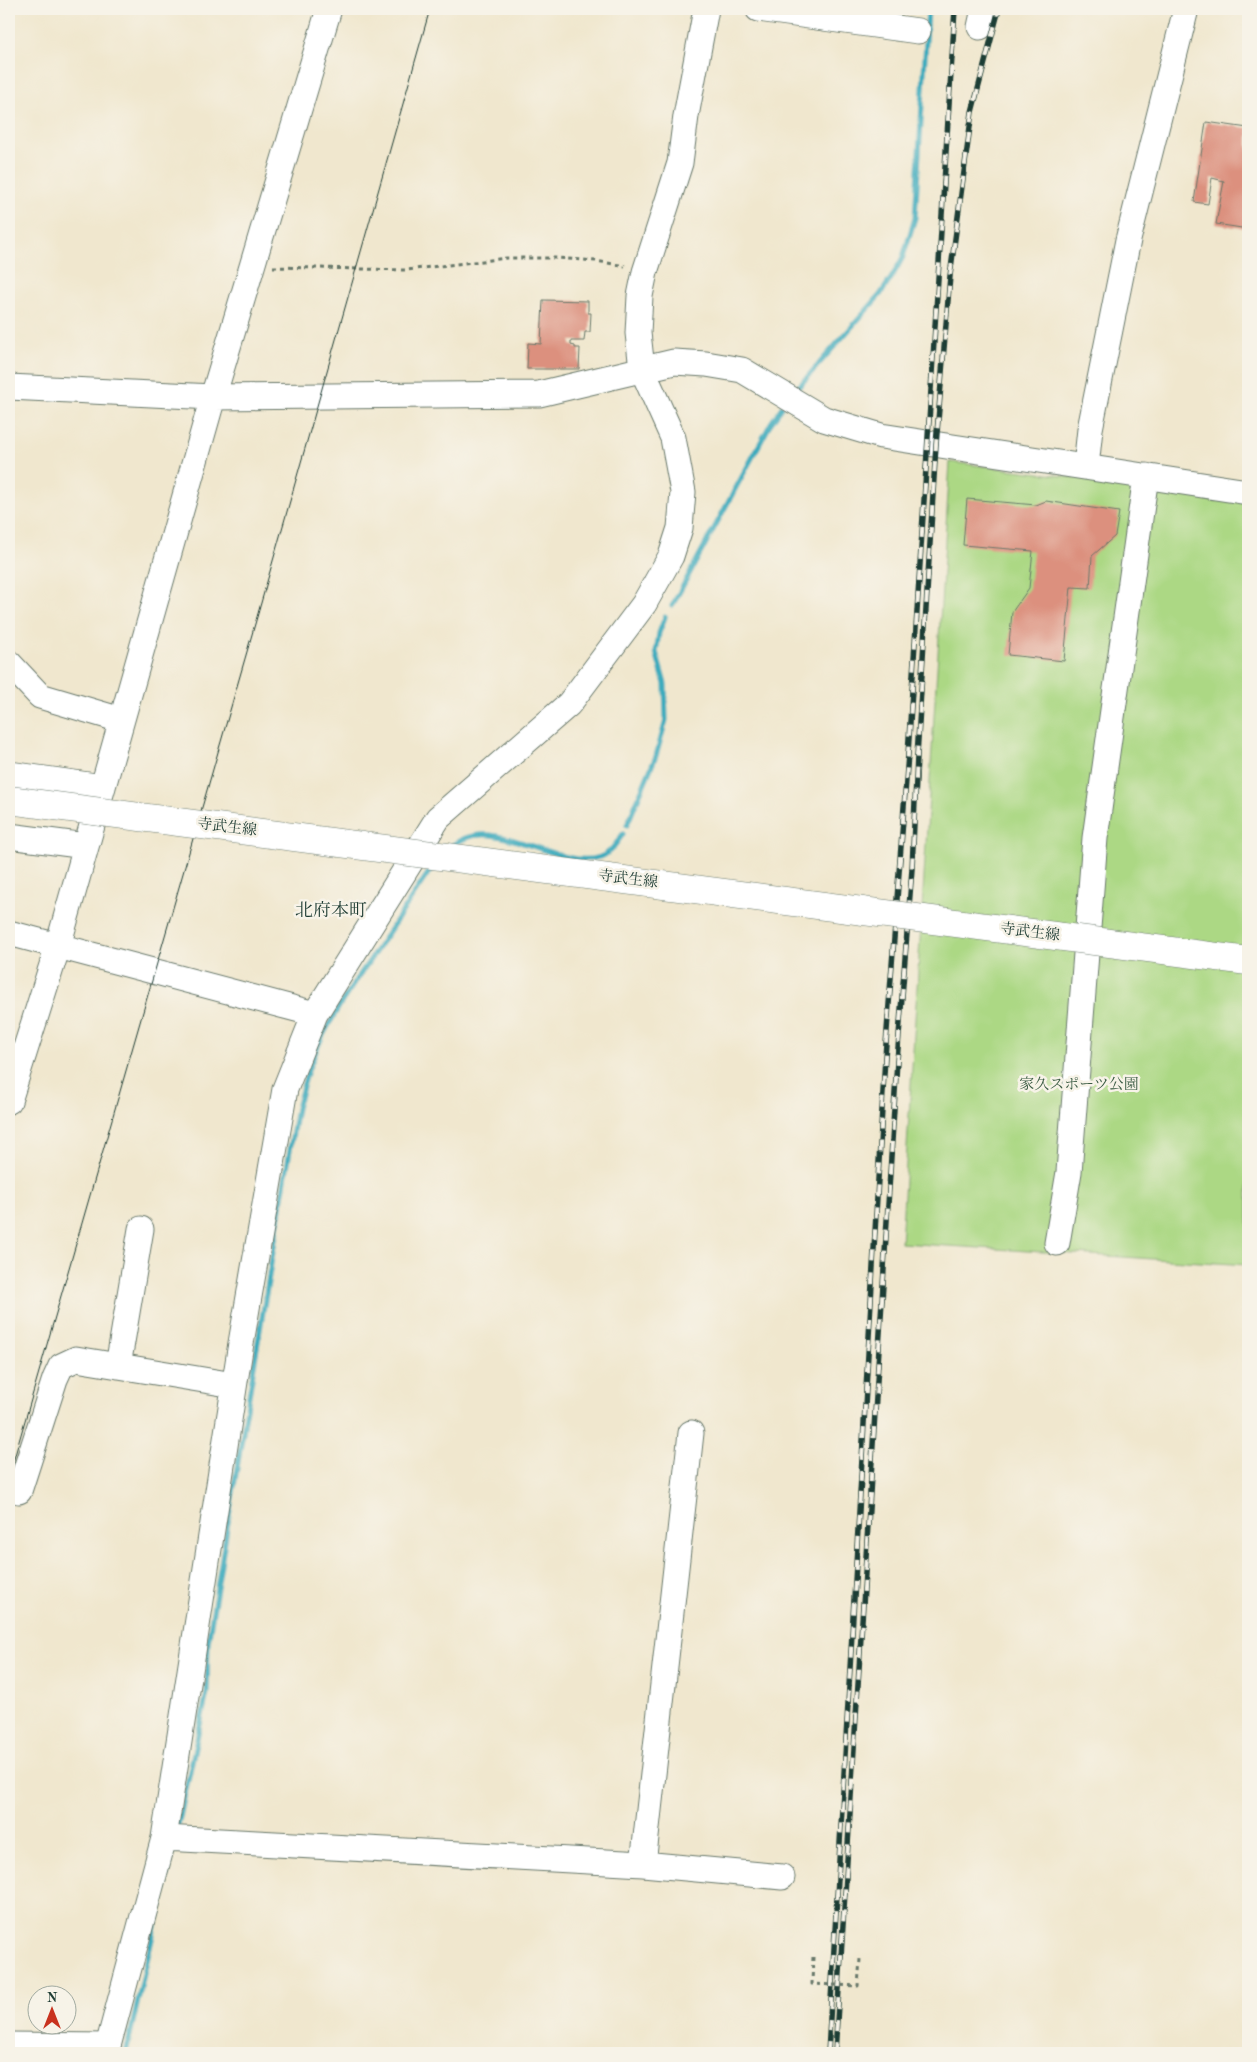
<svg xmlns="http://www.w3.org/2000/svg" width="1257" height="2062" viewBox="0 0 1257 2062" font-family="'Old Standard TT','Noto Serif JP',serif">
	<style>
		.green { fill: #acd884; stroke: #668a5c }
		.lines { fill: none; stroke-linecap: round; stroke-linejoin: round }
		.stream { stroke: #3eabbd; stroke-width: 5 }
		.building { fill: #dc907e }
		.minor-casing { stroke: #68786a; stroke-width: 27 }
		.path { stroke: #68786a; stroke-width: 3; stroke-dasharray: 4 4; stroke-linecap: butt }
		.minor { stroke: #fff; stroke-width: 25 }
		.tram { stroke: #1f3d34; stroke-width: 1 }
		.rail-casing { stroke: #1f3d34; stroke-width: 5.5 }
		.rail { stroke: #f7f3e8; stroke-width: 4; stroke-dasharray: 11; stroke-linecap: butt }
		.major-bridge-casing { stroke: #68786a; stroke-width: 29; stroke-linecap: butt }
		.path-bridge { stroke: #68786a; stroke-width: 3; stroke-dasharray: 4 4; stroke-linecap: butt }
		.major-bridge { stroke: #fff; stroke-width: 28 }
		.labels { text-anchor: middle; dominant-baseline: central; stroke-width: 5; stroke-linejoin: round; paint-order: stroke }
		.street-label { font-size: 15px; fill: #1f3d34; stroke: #f7f3e8 }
		.park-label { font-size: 15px; fill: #3b5c44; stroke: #f7f3e8 }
		.quarter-label { font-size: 18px; fill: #1f3d34; stroke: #f7f3e8 }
	</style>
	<rect width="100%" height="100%" fill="#f7f3e8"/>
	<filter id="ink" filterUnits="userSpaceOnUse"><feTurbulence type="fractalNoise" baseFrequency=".02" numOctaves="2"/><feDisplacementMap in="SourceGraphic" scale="10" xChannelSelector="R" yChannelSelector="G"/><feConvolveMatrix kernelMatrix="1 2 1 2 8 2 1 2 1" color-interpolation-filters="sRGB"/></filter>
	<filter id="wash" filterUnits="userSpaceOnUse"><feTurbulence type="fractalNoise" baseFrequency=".0096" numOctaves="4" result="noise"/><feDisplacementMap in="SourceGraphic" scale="20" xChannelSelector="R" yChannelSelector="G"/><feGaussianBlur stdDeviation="1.12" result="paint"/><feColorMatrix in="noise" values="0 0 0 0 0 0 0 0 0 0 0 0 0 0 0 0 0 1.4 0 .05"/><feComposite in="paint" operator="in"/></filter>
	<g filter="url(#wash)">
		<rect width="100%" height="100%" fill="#f0e7ce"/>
		<path class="green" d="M950,462L1248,499V1265L901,1243Z"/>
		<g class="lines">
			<path class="stream" d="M794,392L880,295L892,277L903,257L915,218L928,9
				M672,606L771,423L782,407
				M627,825L656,756L666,720L665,684L656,652L659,633L665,617
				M449,848C493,808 555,872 600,857C610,854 617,842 623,834
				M178,1826L207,1693L208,1642L297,1108L307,1073L322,1037L341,1003L435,863
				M126,2053L168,1869"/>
		</g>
		<g id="blocks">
			<path class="building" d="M1206,122L1248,128V229L1216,224L1224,181L1212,178L1208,204L1194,202Z
				M543,300L588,301V313H591L590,332H585L584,341H571V345L575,346V348H580L579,369H527L528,343L541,344Z
				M967,499L1036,505L1046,501L1119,512L1115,536L1092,556L1090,588L1071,587L1064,661L1008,655L1012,612L1029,588L1033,551L963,545Z"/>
		</g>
	</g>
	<g filter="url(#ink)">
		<use href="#blocks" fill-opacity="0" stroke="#68786a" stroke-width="1"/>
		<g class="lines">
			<g class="minor-casing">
				<path id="minor" d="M758,9L918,31
					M980,27L984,9
					M9,387L213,397L539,394L674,362L706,364L742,370L824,419L881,436L1248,492
					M1086,467L1090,429L1128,240L1186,9
					M9,663L40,696L121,720
					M9,774L103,787
					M9,836L86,846
					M9,933L315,1014
					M9,1101L58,946L213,397L329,9
					M1057,1243L1069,1172L1095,838L1146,476
					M118,1366L141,1229
					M19,1491L55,1379L61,1366L76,1359L234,1385
					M164,1838L643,1864L782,1877
					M643,1864L691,1433
					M9,2045L108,2046
					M108,2053V2046L164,1838L241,1343L285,1089L315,1014L438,818L569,704L644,604L671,556L680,528L683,492L673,438L642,369L638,333L640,296L645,272L680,163L686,116L706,9"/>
			</g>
			<path class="path" d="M273,267L406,270L507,258H556L596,261L625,266"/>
			<use href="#minor" class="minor"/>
			<path class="tram" d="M9,1476L257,617L430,9"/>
			<g class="rail-casing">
				<path id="rail" d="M828,2053L885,1057L908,754L955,9
					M835,2053L897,1061L912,869L917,756L936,445L950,276L972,112L999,9"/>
			</g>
			<use href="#rail" class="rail"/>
			<g class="major-bridge-casing">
				<path id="major-bridge" d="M9,800L1248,961"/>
			</g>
			<path class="path-bridge" d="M813,1957L812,1984L858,1986L860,1959"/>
			<use href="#major-bridge" class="major-bridge"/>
		</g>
	</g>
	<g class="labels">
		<g class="street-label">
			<text transform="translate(227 828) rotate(7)">寺武生線</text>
			<text transform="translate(628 880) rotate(7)">寺武生線</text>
			<text transform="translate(1030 933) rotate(7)">寺武生線</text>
		</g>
		<g class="park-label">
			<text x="1079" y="1085">家久スポーツ公園</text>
		</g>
		<g class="quarter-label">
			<text x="331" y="911">北府本町</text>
		</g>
	</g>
	<rect width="1257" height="2062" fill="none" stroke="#f7f3e8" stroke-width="30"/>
	<g transform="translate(52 2010)"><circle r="24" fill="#f7f3e8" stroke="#a1aaa0"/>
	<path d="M0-4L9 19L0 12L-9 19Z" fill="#c8321e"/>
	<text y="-8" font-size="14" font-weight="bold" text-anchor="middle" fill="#1f3d34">N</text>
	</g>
</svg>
